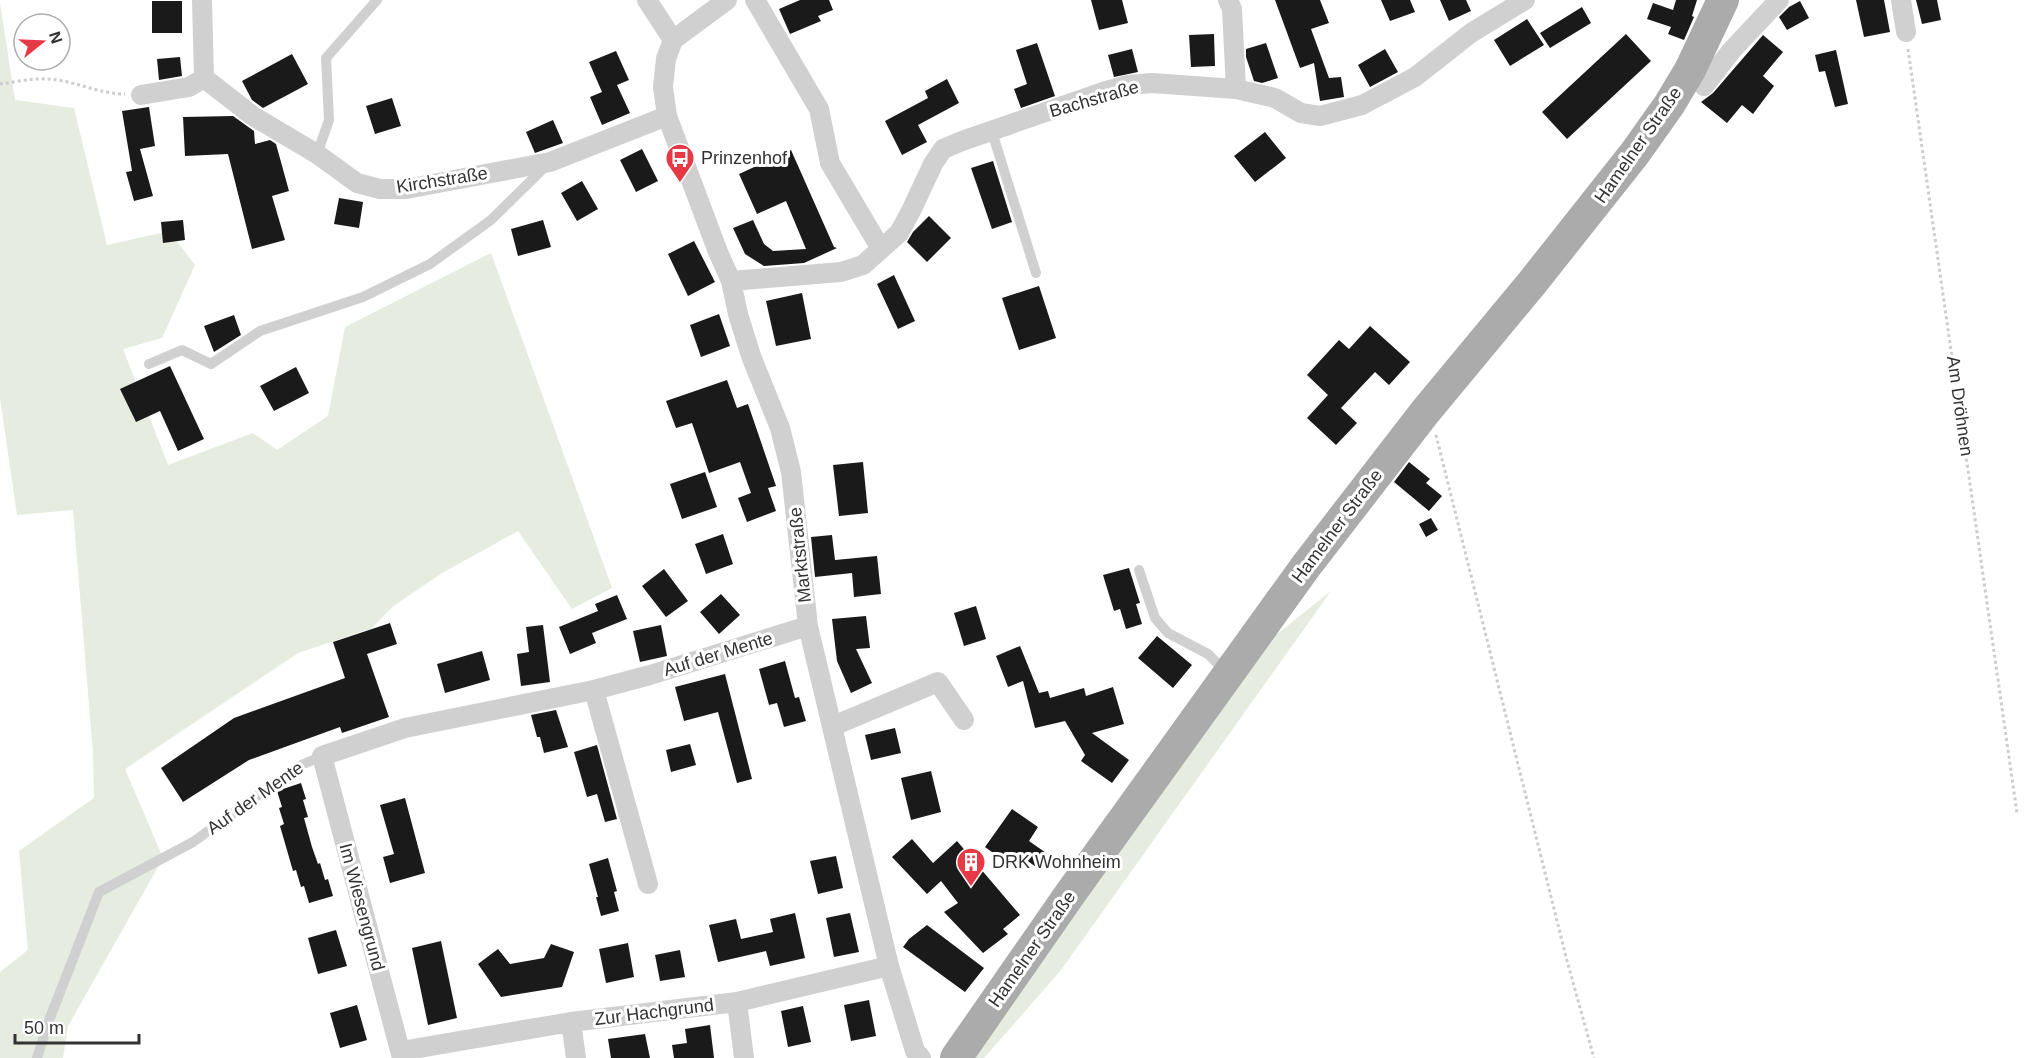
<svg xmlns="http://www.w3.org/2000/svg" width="2027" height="1058" viewBox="0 0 2027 1058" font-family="Arial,sans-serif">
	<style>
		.green { fill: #e6ecdf }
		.building { fill: #1a1a1a }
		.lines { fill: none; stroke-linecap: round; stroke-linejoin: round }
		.path { stroke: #cdcdcd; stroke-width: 3; stroke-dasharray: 3 3; stroke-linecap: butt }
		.lane { stroke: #d0d0d0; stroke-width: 10 }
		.street { stroke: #d0d0d0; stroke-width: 20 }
		.primary { stroke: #ababab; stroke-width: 32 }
		.labels { text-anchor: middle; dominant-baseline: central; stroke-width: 6; stroke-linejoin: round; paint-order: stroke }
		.street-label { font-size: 18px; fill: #333; stroke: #fff }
		.poi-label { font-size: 18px; fill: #333; stroke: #fff; text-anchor: start }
	</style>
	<rect width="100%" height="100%" fill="#fff"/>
	<path class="green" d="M0,3L15,100L74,108L107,245L169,231L195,265L162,338L123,349L168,465L253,433L277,450L328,416L345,327L491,253L612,588L572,609L518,531L442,573L392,607L372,628L298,653L125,769L163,858L68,1026L63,1058H0V972L28,950L19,851L94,798L93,754L73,510L17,515L0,398Z
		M1331,591L1061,970L984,1058H956L1227,674Z"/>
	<path class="building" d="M800,0H829L833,10L818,16L821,21L790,34L779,9Z
		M1091,0H1122L1128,23L1099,30Z
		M1275,0H1320L1329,23L1311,29L1329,78L1341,77L1344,97L1320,101L1314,63L1300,68Z
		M1381,0H1410L1415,12L1390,21Z
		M1440,0H1466L1471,11L1449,21Z
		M1676,0H1697L1692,16L1694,17L1684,40L1668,34L1671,27L1647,19L1653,3L1673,10Z
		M1856,0H1884L1890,32L1864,37Z
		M1916,0H1937L1941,20L1922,24Z
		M152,1H182V33H152Z
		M1800,1L1809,18L1787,30L1779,17L1789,7Z
		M1582,7L1591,23L1550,48L1540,33Z
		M1527,19L1544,45L1510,66L1494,40Z
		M1214,34L1215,66L1191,67L1189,35Z
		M1626,34L1651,61L1567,139L1542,112Z
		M1763,35L1783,52L1763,76L1774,86L1753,114L1742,105L1727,123L1701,102L1713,93Z
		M1037,43L1055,96L1021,108L1014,89L1027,84L1016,50Z
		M1266,43L1278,78L1262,83L1254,81L1246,57V49Z
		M1132,49L1138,72L1114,77L1108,55Z
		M1385,49L1398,72L1370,87L1358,65Z
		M1836,50L1848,104L1835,107L1825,71L1819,72L1815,55Z
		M616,51L629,80L617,85L630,113L602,125L590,97L602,92L589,62Z
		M292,54L308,84L263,108L252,100L242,81Z
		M180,57L182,76L159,80L157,59Z
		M947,79L959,103L918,125L927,142L902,155L885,121L928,98L925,91Z
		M392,98L401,126L375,134L366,106Z
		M149,107L155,146L140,149L153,196L134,201L126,172L132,171L122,111Z
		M233,116L254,131L255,144L270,140L276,144L289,191L272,196L285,240L252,249L228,154L185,156L183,117Z
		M553,120L563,143L535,153L526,132Z
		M1265,132L1286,158L1255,182L1234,156Z
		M642,149L658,181L636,192L620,160Z
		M791,150L834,247L837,248L804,263L764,266L745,254L733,228L753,220L764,244L773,251L806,249L786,201L757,214L739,174Z
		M993,161L1012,222L992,229L971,168Z
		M582,181L598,209L577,221L561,193Z
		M339,198L363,202L359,228L334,224Z
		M929,216L951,238L927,262L907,242L913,232Z
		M183,220L185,240L163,243L161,222Z
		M543,220L551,247L518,256L511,229Z
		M694,241L715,282L688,296L668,254Z
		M894,275L915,321L898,329L877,284Z
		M1039,286L1056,338L1019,350L1002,298Z
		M802,293L811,339L776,346L766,301Z
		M719,314L730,346L701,357L690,325Z
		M234,315L241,335L214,352L204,326Z
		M1370,326L1410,362L1389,385L1375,372L1341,408L1357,423L1336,445L1307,418L1328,395L1307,375L1339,340L1349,349Z
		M170,366L204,439L178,451L160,411L136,422L120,389Z
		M296,367L309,393L274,411L260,386Z
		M727,380L737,408L748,404L776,486L768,488L776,511L747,522L738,498L751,493L740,462L709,473L692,423L676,428L666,401Z
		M863,462L868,513L839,516L833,465Z
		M1409,462L1430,479L1426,483L1442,496L1429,511L1394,482Z
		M705,472L717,507L682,519L670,484Z
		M1431,518L1438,530L1426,537L1419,524Z
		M723,534L733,564L706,574L695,544Z
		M832,535L835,560L877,556L881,594L854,597L852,573L815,577L811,537Z
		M1129,568L1140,603L1136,604L1142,624L1126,629L1120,609L1114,611L1103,575Z
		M664,569L688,601L666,617L642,586Z
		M721,594L740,615L719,634L700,612Z
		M617,595L627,619L592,633L596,643L570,654L559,627L598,611L595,604Z
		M976,606L986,639L964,646L954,613Z
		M866,616L870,648L856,649L872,683L851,693L837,661L832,619Z
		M390,623L397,644L367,654L389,717L342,733L340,727L249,760L183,802L161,768L234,718L345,678L333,642Z
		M543,625L550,682L521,686L517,654L529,652L526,627Z
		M661,625L667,656L640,662L633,631Z
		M1157,636L1192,665L1173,688L1138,658Z
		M1020,646L1039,693L1048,691L1050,698L1084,688L1086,696L1113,687L1124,724L1092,733L1129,760L1112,783L1081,761L1085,755L1065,721L1035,728L1023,681L1008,687L996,656Z
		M482,651L490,680L445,693L437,664Z
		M785,661L795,698L799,697L806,721L784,727L777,703L769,705L759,669Z
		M725,674L752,779L737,783L718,712L684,721L675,687Z
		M556,710L568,747L544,753L540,737H537L531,715Z
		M895,728L901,753L871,760L865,735Z
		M690,744L696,765L671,772L666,750Z
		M597,745L617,819L605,822L597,794L587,797L574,752Z
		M931,771L941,812L911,820L901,778Z
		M301,783L306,799L303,800L308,817L304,818L312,847L318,864L320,863L325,880L328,879L333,896L309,903L304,886L301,887L296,870L293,871L280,826L284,824L279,808L282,807L277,791Z
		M405,798L425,873L390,883L383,857L394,854L380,805Z
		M1012,809L1038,827L1029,841L1049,855L1039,869L1019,855L1011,866L985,847Z
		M912,839L933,863L957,841L1020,915L1003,929L1008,934L983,953L944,912L958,903L941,881L927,894L892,857Z
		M836,856L843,888L818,894L810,861Z
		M608,858L617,891L614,892L619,911L601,916L596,897H598L589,864Z
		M795,913L805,958L770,966L766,951L718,962L709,925L736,919L741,939L773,932L770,919Z
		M850,913L859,952L834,957L826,918Z
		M927,925L984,968L965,992L903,947L909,939Z
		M336,930L347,966L318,974L308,938Z
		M441,941L457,1018L428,1025L412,948Z
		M628,943L634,977L606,983L599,949Z
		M551,944L574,952L562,987L501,997L478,964L498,949L510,964L544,958Z
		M680,950L685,977L660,981L655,955Z
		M869,1000L876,1036L851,1041L844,1005Z
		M357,1005L367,1040L340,1048L330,1013Z
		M803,1006L811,1042L788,1047L781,1011Z
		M710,1025L714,1058H674L672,1045L687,1043L685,1029Z
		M645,1034L650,1058H611L608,1039Z"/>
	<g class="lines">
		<path class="path" d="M1908,49L2017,813
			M0,84C15,82 32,78 47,79C74,80 98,94 125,94
			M1436,435L1566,957L1594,1058"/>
		<path class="lane" d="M992,132L1036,273
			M317,154L329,120L326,58L377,0
			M149,364L182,350L211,364L260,331L363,297L430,264L491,220L548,164
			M1139,570L1155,618L1168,633L1208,654L1226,672
			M37,1058L48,1023L99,892L193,842L299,766L322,756"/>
		<path class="street" d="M202,0L204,78
			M647,0L673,40
			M755,0L819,109L830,163L881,249
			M1228,0L1232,9L1236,89
			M1901,0L1906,32
			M673,40L666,59L663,87L667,116L718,252L731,281L738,314L751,356L780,428L791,472L808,626L889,966L915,1051L921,1058
			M673,40L727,0
			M1704,86L1732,50L1779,0
			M141,95L189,87L204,78L253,116L317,154L357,183L380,189H406L550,162L667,116
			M731,281L841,272L863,265L899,233L911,211L933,164L943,149L962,141L1103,92L1128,85L1152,83L1236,89L1275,98L1301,113L1320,116L1362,105L1415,77L1471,33L1525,0
			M594,690L648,884
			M833,726L938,682L964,720
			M737,1002L744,1058
			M571,1022L576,1058
			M401,1051L571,1022L737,1002L889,966
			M402,1058L322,756L405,728L594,690L650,675L808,626"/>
		<path class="primary" d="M956,1058L1070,894L1306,566L1425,412L1532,283L1635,153L1669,105L1690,70L1723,0"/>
	</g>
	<defs>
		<g id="bus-pin" transform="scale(1.5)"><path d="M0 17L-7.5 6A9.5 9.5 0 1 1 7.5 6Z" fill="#e63946" stroke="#fff"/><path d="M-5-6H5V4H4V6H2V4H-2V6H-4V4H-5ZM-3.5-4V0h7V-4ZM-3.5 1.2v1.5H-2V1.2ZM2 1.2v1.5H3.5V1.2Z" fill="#fff"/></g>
		<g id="building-pin" transform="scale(1.5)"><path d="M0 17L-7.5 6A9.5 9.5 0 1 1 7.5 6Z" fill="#e63946" stroke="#fff"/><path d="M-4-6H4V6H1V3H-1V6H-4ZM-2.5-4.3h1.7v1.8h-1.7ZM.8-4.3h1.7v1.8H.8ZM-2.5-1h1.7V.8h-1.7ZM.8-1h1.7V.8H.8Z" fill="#fff"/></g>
	</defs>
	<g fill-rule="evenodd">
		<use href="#bus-pin" x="680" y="158"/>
		<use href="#building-pin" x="971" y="862"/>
	</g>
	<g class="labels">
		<g class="street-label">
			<text transform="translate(1094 99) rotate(-16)">Bachstraße</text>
			<text transform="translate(1638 145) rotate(-55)">Hamelner Straße</text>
			<text transform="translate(442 180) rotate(-9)">Kirchstraße</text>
			<text transform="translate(1960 406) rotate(82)">Am Dröhnen</text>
			<text transform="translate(1337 526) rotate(-53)">Hamelner Straße</text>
			<text transform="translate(800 555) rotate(-96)">Marktstraße</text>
			<text transform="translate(718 654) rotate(-17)">Auf der Mente</text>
			<text transform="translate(255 798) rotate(-35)">Auf der Mente</text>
			<text transform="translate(362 907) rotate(75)">Im Wiesengrund</text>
			<text transform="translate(1032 949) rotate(-55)">Hamelner Straße</text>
			<text transform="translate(654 1012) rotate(-7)">Zur Hachgrund</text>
		</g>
		<g class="poi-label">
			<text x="701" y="158">Prinzenhof</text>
			<text x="992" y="862">DRK Wohnheim</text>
		</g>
	</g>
	<g transform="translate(42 42) rotate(72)"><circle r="28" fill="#ffffff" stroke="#adadad" stroke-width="1.5"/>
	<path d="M0-4.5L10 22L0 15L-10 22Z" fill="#e63946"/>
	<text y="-9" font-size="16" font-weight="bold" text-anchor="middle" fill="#333333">N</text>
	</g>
	<path d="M15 1034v9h124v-9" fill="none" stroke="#333333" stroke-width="3"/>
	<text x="24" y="1034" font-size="18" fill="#333333" stroke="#ffffff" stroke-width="4.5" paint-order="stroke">50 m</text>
</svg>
